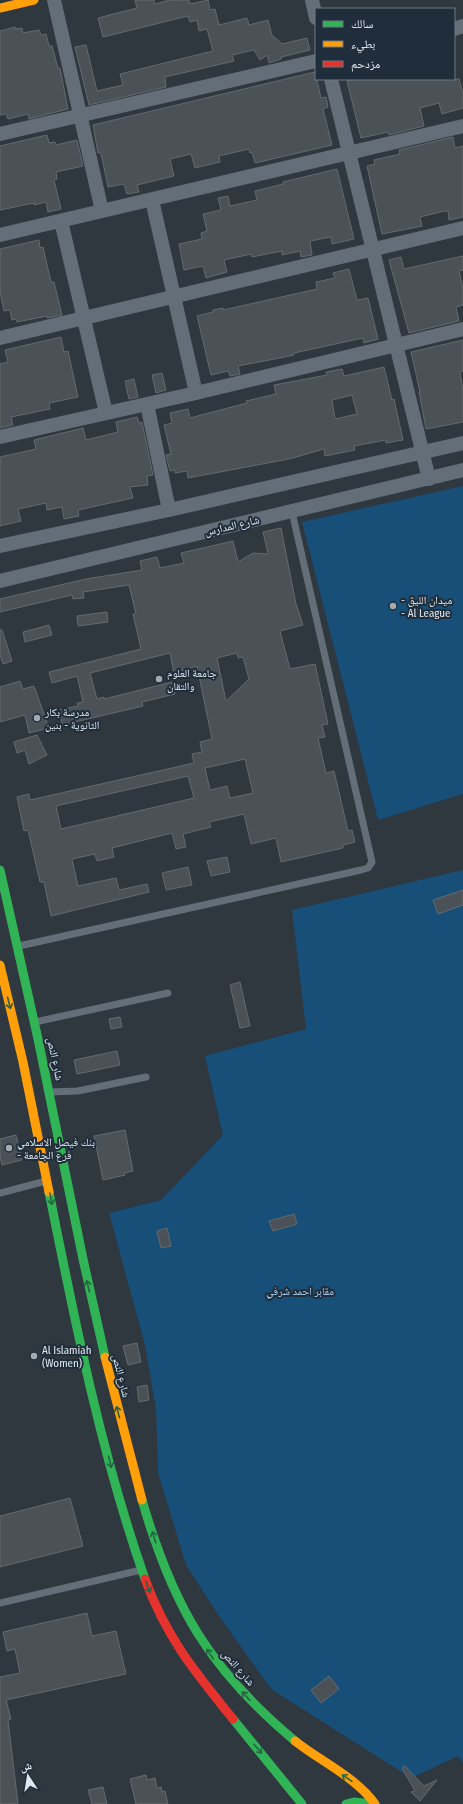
<svg xmlns="http://www.w3.org/2000/svg" width="463" height="1804" viewBox="0 0 463 1804" font-family="'Fira Sans Condensed','Noto Naskh Arabic',sans-serif">
	<style>
		.green { fill: #174f78 }
		.building { fill: #4a5157; stroke: #636a70; fill-rule: evenodd }
		.lines { fill: none; stroke-linecap: round; stroke-linejoin: round }
		.lane { stroke: #646e78; stroke-width: 7 }
		.street { stroke: #646e78; stroke-width: 14 }
		.fast { stroke: #30b455; stroke-width: 9 }
		.slow { stroke: #ff9f0a; stroke-width: 9 }
		.jam { stroke: #e5322d; stroke-width: 9 }
		.oneway { stroke: #266445 }
		.poi-dot { fill: #a2abb3; stroke: #202e3b; stroke-width: 1.5 }
		.labels { text-anchor: middle; dominant-baseline: central; stroke-width: 4; stroke-linejoin: round; paint-order: stroke }
		.street-label { font-size: 11px; fill: #e0e9f1; stroke: #202e3b }
		.poi-label { font-size: 11px; fill: #e0e9f1; stroke: #202e3b; text-anchor: start }
		.park-label { font-size: 11px; fill: #a9d0f2; stroke: #202e3b }
	</style>
	<rect width="100%" height="100%" fill="#2f373f"/>
	<path class="green" d="M463,486V794L378,820L302,522Z
		M463,870V1763L458,1756L411,1778L271,1689L219,1616L186,1565L158,1473L156,1409L145,1345L109,1213L161,1200L223,1135L205,1056L306,1029L292,910Z"/>
	<path class="building" d="M135,0H154L155,4L170,0H189L190,4L208,0L210,10L215,9L219,25L247,18L249,25L268,20L272,35L282,44L307,38L310,50L281,57V59L269,63L267,55L260,60L254,50L232,55L234,61L165,77L166,87L89,105L75,47L86,45L97,91L123,85L120,74L213,51L207,29L199,31L197,20L190,22L188,16L103,37L98,18L137,8Z
		M15,27V29L22,28L23,33L39,30L41,35L46,34L49,46H52L58,68H60L68,109L29,119L28,114L8,119L6,114L0,115V31Z
		M315,72L321,98L326,97L328,107L323,109L332,145L255,163L252,152L250,153L249,149L219,156L220,162L195,168L191,154L170,159L174,176L137,185L139,192L127,194L124,184L108,187L101,153H98L93,125Z
		M355,79H459L463,94V108L442,114L439,103L420,108L424,126L389,135L388,132L361,138L347,81Z
		M47,135L49,143L55,142L56,145L77,140L83,166L56,172L57,179L54,180L61,209L48,212L46,202L34,205V203L0,210V146Z
		M453,137L455,148L463,146V217L449,220L448,211H445L420,217L422,226L382,234L367,166L375,164L374,160L400,154L399,150Z
		M337,169L354,239L332,244L331,237L310,241L312,255L301,257L300,251L282,255V251L252,257L251,254L224,260L227,272L206,278L203,266L184,270L179,244L202,239L201,233L207,231L203,214L221,210L218,198L228,196L230,206L257,200L255,191L283,184V182Z
		M39,240L40,248L43,247L51,282H54L62,315L47,318V316L17,322L16,319L12,320L10,310L4,311L0,292V249Z
		M463,256V270L459,271L463,289V305L456,307L459,321L409,333L389,260L401,257L404,269Z
		M349,269L357,300L368,298L378,339L364,343L363,338L294,353V355L280,358L238,366L240,374L230,376L228,371L211,375L197,316L213,312V310L223,308V310L317,289L316,282L335,278L333,273Z
		M61,337L64,352L68,351L78,397L49,403L50,409L11,417L13,425L0,428V364L8,362L5,350Z
		M463,340V371L460,372L463,390V422L426,429L419,392H420L411,352Z
		M384,367L392,400L394,399L403,440L386,443V440L354,446L355,450L325,456L324,449L289,459L188,478L187,471L175,473V470L170,471L166,455L171,454L164,425L172,423L170,413L188,409L190,418L247,403L246,401L276,394L274,385L327,375L326,372L342,369L344,376ZM352,395L357,414L335,419L332,400Z
		M162,373L166,390L156,393L152,375Z
		M134,379L138,397L129,399L125,381Z
		M137,417L139,423L142,422L153,475L147,476L148,485L130,487L133,498L78,510L79,516L64,519L62,507L47,510L46,503L18,509L21,521L0,526V457L36,449L34,440L83,428L86,440L118,432L116,422Z
		M281,528L296,604L303,625L280,631L290,669L315,664L328,724L322,725L325,737L318,738L326,773L334,771L348,831L352,830L355,842L343,845V848L281,862L276,838L251,844L244,814L209,822L211,827L183,834L186,847L176,849L172,833L112,848L114,857L97,861L95,854L72,859L78,886L116,878L119,890L147,884L149,892L51,916L44,882H40L28,830L24,831L17,797L29,794L30,800L194,763L192,754L202,752L200,742L212,739L197,666L174,673L170,653L90,673L97,699L104,697V699L172,682L175,694L142,702L143,706L62,725L59,710L78,706L77,703L83,702L77,676L52,683L49,672L141,649L133,614H136L129,585L83,592L84,598L73,599L72,595L0,612V599L86,579L142,570L140,561L157,557L160,568L184,563L181,553L233,541L238,562L253,553L268,554L263,532ZM237,653L238,658L243,657L249,679L226,701L217,658ZM245,759L253,793L230,798L227,786L210,790L205,768ZM188,776L194,798L61,829L56,806Z
		M107,612L108,622L78,626L77,616Z
		M49,625L52,635L25,642L23,632Z
		M0,630H2L12,661L3,664L0,655Z
		M20,681L23,689L34,686L49,728L29,733L25,715L0,722V687Z
		M37,735L47,755L29,764L25,750L17,753L14,742Z
		M227,857L230,872L211,876L207,861Z
		M188,867L192,885L166,890L162,873Z
		M463,890V905L438,914L433,900Z
		M240,982L250,1026L240,1028L230,985Z
		M120,1017L122,1027L111,1029L109,1019Z
		M117,1051L120,1065L77,1074L74,1060Z
		M125,1130L133,1171L124,1173L125,1175L103,1180L94,1136Z
		M16,1135L22,1160L2,1165L0,1156V1139Z
		M294,1214L297,1224L273,1231L269,1221Z
		M167,1228L171,1246L161,1248L157,1231Z
		M137,1343L141,1362L128,1365L123,1346Z
		M147,1385L149,1400L139,1402L137,1387Z
		M70,1498L83,1546L0,1567V1516Z
		M87,1613L92,1636L116,1631L126,1674L6,1700L11,1719L8,1720L18,1804H0V1677L20,1673L15,1649L7,1651L3,1632Z
		M329,1676L339,1689L321,1703L311,1690Z
		M405,1766L424,1786L437,1780L420,1801L411,1792L415,1791L402,1768Z
		M146,1775L147,1780L155,1778L157,1788L161,1787L162,1792L165,1791L168,1804H136L130,1779Z
		M103,1787L107,1804H92L88,1790Z"/>
	<g class="lines">
		<path class="lane" d="M19,946L361,870L368,868L372,862L292,512
			M35,1022L168,993
			M50,1092L78,1091L146,1077
			M0,1193L46,1181
			M0,1603L141,1570"/>
		<path class="street" d="M54,0L102,211
			M312,0L316,18
			M454,29L463,26
			M331,79L429,479
			M0,134L316,61
			M152,200L196,393
			M61,221L106,413
			M0,235L463,126
			M0,338L463,228
			M147,404L169,510
			M0,437L196,393L463,329
			M0,546L169,510L463,443
			M0,581L463,470"/>
		<path class="fast" d="M0,870L38,1039L83,1259L105,1357
			M49,1192C75,1322 101,1454 145,1579
			M142,1500C173,1607 209,1669 295,1741
			M233,1719L302,1804
			M346,1804L354,1802L372,1804"/>
		<path class="slow" d="M0,8L34,0
			M0,965L23,1062L49,1192
			M105,1357L142,1500
			M295,1741C320,1761 357,1778 375,1804"/>
		<path class="jam" d="M145,1579C166,1637 195,1672 233,1719"/>
	</g>
	<defs><path id="oneway-shaft" d="M-6 0H5M1.5-3L5.5 0L1.5 3" fill="none" stroke-width="1.6" stroke-linecap="round" stroke-linejoin="round"/></defs>
	<g class="oneway">
		<use href="#oneway-shaft" transform="translate(9 1003) rotate(76)"/>
		<use href="#oneway-shaft" transform="translate(51 1199) rotate(79)"/>
		<use href="#oneway-shaft" transform="translate(88 1286) rotate(-103)"/>
		<use href="#oneway-shaft" transform="translate(118 1412) rotate(-105)"/>
		<use href="#oneway-shaft" transform="translate(110 1462) rotate(76)"/>
		<use href="#oneway-shaft" transform="translate(154 1537) rotate(-107)"/>
		<use href="#oneway-shaft" transform="translate(148 1587) rotate(69)"/>
		<use href="#oneway-shaft" transform="translate(210 1654) rotate(-124)"/>
		<use href="#oneway-shaft" transform="translate(246 1696) rotate(-132)"/>
		<use href="#oneway-shaft" transform="translate(258 1749) rotate(50)"/>
		<use href="#oneway-shaft" transform="translate(347 1778) rotate(-146)"/>
	</g>
	<g class="poi-dot">
		<circle cx="393" cy="606" r="4"/>
		<circle cx="159" cy="679" r="4"/>
		<circle cx="37" cy="718" r="4"/>
		<circle cx="9" cy="1148" r="4"/>
		<circle cx="34" cy="1356" r="4"/>
	</g>
	<g class="labels">
		<g class="street-label">
			<text transform="translate(232 526) rotate(-13)">شارع المدارس</text>
			<text transform="translate(55 1059) rotate(78)">شارع النص</text>
			<text transform="translate(121 1376) rotate(76)">شارع النص</text>
			<text transform="translate(238 1668) rotate(49)">شارع النص</text>
		</g>
		<g class="poi-label">
			<text x="401" y="600">- ميدان الليق<tspan x="401" dy="13">- Al League</tspan></text>
			<text x="167" y="673">جامعة العلوم<tspan x="167" dy="13">والتقان</tspan></text>
			<text x="45" y="712">مدرسة بكار<tspan x="45" dy="13">الثانوية - بنين</tspan></text>
			<text x="17" y="1142">بنك فيصل الاسلامي<tspan x="17" dy="13">- فرع الجامعة</tspan></text>
			<text x="42" y="1350">Al Islamiah<tspan x="42" dy="13">(Women)</tspan></text>
		</g>
		<g class="park-label">
			<text x="300" y="1291">مقابر احمد شرفي</text>
		</g>
	</g>
	<rect x="315" y="8" width="140" height="72" fill="#202e3b" stroke="#6d7984"/>
	<rect x="323" y="21" width="20" height="6" fill="#30b455" stroke="#6d7984"/>
	<text x="351" y="28" font-size="12" fill="#e0e9f1">سالك</text>
	<rect x="323" y="41" width="20" height="6" fill="#ff9f0a" stroke="#6d7984"/>
	<text x="351" y="48" font-size="12" fill="#e0e9f1">بطيء</text>
	<rect x="323" y="61" width="20" height="6" fill="#e5322d" stroke="#6d7984"/>
	<text x="351" y="68" font-size="12" fill="#e0e9f1">مزدحم</text>
	<g transform="translate(28 1776) rotate(348)" stroke="#202e3b" stroke-width="3" paint-order="stroke">
	<path d="M0-3L7 15L0 10L-7 15Z" fill="#e0e9f1"/>
	<text y="-6" font-size="11" font-weight="bold" text-anchor="middle" fill="#e0e9f1">ش</text>
	</g>
</svg>
